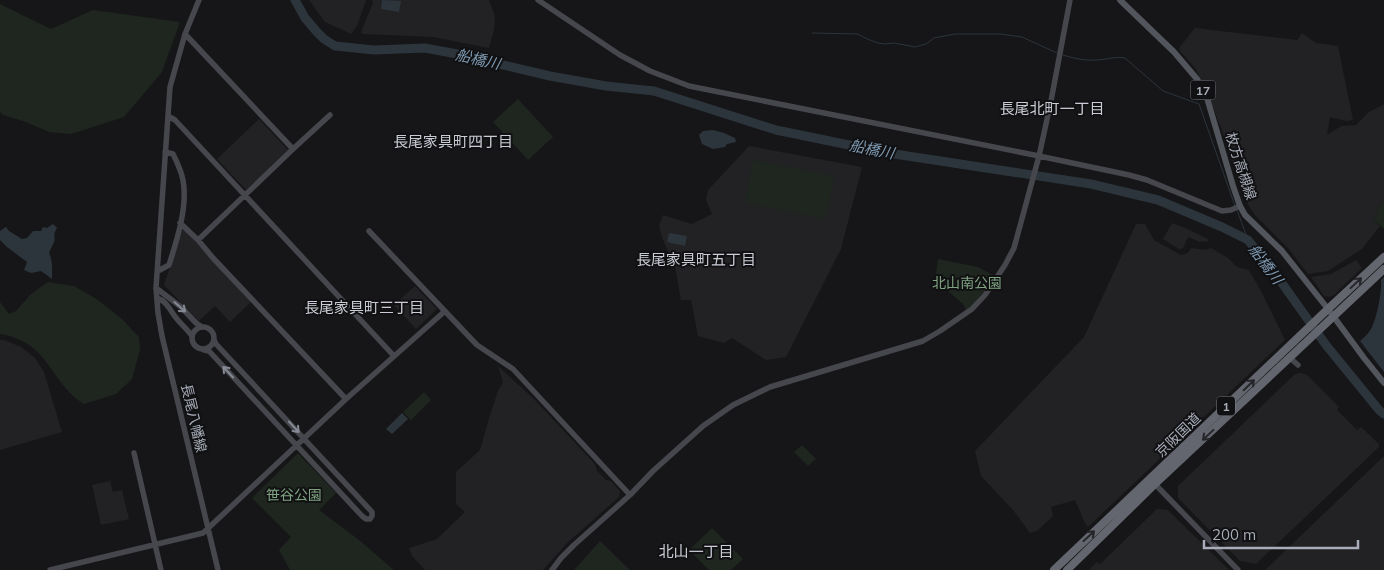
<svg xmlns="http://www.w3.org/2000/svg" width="1384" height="570" viewBox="0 0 1384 570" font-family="Mulish,'Noto Sans JP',sans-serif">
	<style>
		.built { fill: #222225 }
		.green { fill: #1e261f }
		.water { fill: #2c353c }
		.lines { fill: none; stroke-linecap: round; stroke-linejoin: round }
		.stream { stroke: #2c353c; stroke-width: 1 }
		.river { stroke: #2c353c; stroke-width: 9 }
		.secondary { stroke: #45474d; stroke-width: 5.5 }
		.primary { stroke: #53555c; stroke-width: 6 }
		.highway { stroke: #63666e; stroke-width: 8 }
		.oneway { stroke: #26262a }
		.oneway2 { stroke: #858993 }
		.labels { text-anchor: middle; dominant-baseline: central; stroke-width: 4; stroke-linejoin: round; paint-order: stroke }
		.shield { fill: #111113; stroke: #7b7e86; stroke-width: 1 }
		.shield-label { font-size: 12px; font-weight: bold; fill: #a8adb8 }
		.street-label { font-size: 14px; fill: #a8adb8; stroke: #111113 }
		.park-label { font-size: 14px; fill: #7fa381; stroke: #111113 }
		.water-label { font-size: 15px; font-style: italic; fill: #7f9bb3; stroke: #111113 }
		.neighbourhood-label { font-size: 15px; fill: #c9ccd4; stroke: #111113 }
	</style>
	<rect width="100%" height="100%" fill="#161618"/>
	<path class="built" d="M309,0H366L357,26L351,34L325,22Z
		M372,0H489L495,16L494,30L489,48L433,37L363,34L361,32L373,3Z
		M1195,28L1297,40L1302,33L1316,43L1338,46L1353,120L1347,121L1330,117L1327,135L1341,126L1356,125L1369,112L1384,104V199L1373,219L1380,226L1362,249L1328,271L1308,274L1288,248L1255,215L1243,197L1222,130L1210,100L1196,69L1180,51L1179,48Z
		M259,119L288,150L246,190L217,159Z
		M749,146L862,167L841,249L786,357L766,360L732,338L724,343L698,336L691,300H681L675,266L662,238L659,226L663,215L692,224L712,214L706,200L708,190Z
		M1172,223L1190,230L1210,240L1206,242L1201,241L1200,242L1188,237L1183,248L1180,249L1177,248L1163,239Z
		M1136,224H1145L1154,240L1181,255L1188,253L1191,248L1206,250L1211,248L1228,258L1237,267L1249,270L1262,293L1285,340L1088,527L1085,523L1075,500L1051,507L1053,516L1037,531L1030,533L1013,510L981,476L975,451L1084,337Z
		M185,230L251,302L230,322L215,306L199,321L164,285L182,231Z
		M1356,260L1362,268L1335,294L1330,297L1324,296L1311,277L1331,274Z
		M415,286L437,309L416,329L394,305Z
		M0,340H4L21,347L35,358L44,372L62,432L0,450Z
		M498,366L533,398L595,464L597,471L606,480L611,481L620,491L619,497L566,544L543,570H425L412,556L409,548L437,539L465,512L456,504V472L480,450L490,415L498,391L503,382Z
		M1298,373H1301L1307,375L1339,407L1337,410L1357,430L1361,427L1379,444V447L1256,564L1240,561L1178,498V486L1294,375Z
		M1383,457H1384V570H1265Z
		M110,481L113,492L122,490L129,519L101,525L92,485Z
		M1157,509L1168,510L1229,570H1089L1097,562L1100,564Z"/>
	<path class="green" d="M0,4L51,29L93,10L180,22L162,72L124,117L71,134L49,132L26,122L3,115L0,112Z
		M518,99L553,137L528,160L493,122Z
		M753,160L834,176L826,219L745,203Z
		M1384,199V229L1373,219Z
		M938,259L978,267L993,275L995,277L973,305L966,310L963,304L935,280Z
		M48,282L74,286L95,298L121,318L139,337L140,350L132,379L116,394L84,404C49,382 50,342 0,334V302L9,314L16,311L31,294Z
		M424,392L431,400L411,420L403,412Z
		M802,445L816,459L808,466L794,452Z
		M298,453L336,493L319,510L359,540L394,570H290L279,550L291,537L252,498Z
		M712,528L743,559L731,570H709L689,550Z
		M600,541L630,570H574Z"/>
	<path class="water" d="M382,0L401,1L399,12L381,9Z
		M713,130L724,133L735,138L736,142L727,144L725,147L713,149L702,144L699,135L703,131Z
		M53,224L57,228C52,236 56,236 54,242C53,246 50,249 49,253C53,261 52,270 52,279L41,271L31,273L24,270L27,262L7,247L0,240V231L6,227L9,231L22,239L27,238L33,231H41L43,227L47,228Z
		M669,233L687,236L685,246L667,242Z
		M1384,277V372L1360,341C1363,338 1366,336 1369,332C1376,323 1382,293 1381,280Z
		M402,413L408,419L392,434L386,429Z"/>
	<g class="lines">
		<path class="stream" d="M812,33L858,34L865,38L878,43L885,44L894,43L915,47L926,44L934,38L955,34H1000L1022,37L1057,53
			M1063,55C1073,58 1085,61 1096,60C1106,60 1114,56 1125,58L1163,91L1199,104L1235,206
			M1237,210L1248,240"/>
		<path class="river" d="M295,0L305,18L317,32L324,39L335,46L374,50L425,48L457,54L550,76L606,86L654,91L776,130L888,153L1091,184L1158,200L1222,227L1248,240L1279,279L1326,345L1379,410L1384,414"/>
		<path class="secondary" d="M199,0L185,34L170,87L156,288L158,313L162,336L218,570
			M538,0L620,55L650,71L689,86L1039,156L1129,175L1147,180L1222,211L1231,210L1240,206
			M185,34L293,149
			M168,116L175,120L394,356
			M180,223L198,240L213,258L346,399
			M369,231L477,345L513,369L630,495
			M198,240L293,149L330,115
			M158,271L169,265C177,240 188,206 183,180C181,170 177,162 173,154L165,152
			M156,288L181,307L196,323L202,327
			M157,298C167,301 171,312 177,319C182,325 187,329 192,336
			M192 338a11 11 0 1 1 22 0a11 11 0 1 1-22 0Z
			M204,350L209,351L362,516L366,519H370L372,516V512L216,344L214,340
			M1290,358L1298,365
			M134,453L161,570
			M1153,482L1238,570
			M50,570L203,533L346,399L445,311
			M552,570L561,558L574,545L630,495L653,471L703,426L733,405L770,387L923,341L940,331L972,309L985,295L1005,265L1014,248L1039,156L1051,101L1070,0"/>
		<path class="primary" d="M1120,0L1174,52L1197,79L1207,98L1233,186L1240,206L1245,215L1282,251L1328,309L1364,358L1384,383"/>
		<path class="highway" d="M1054,570L1328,309L1384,257
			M1067,570L1155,484L1384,269"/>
	</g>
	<defs><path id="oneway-shaft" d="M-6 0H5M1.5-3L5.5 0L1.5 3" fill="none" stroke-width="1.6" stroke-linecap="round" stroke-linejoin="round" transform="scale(1.25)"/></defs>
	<g class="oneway">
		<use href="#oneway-shaft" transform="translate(1356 283) rotate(-43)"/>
		<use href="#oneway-shaft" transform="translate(1249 385) rotate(-44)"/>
		<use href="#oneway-shaft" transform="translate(1208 435) rotate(137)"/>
		<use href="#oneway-shaft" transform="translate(1089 536) rotate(-43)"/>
	</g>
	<g class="oneway2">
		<use href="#oneway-shaft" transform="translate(180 307) rotate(41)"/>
		<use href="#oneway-shaft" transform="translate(228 372) rotate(-133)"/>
		<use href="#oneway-shaft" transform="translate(294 427) rotate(47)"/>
	</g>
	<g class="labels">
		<g class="shield">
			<rect x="1190.5" y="80.5" width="25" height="19" rx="4"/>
			<rect x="1217" y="396.5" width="18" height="19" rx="4"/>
		</g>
		<g class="shield-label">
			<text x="1203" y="90">17</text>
			<text x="1226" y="406">1</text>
		</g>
		<g class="street-label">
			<text transform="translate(1241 166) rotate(72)">枚方高槻線</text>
			<text transform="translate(194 418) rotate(77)">長尾八幡線</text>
			<text transform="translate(1178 435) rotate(-44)">京阪国道</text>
		</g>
		<g class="park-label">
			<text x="967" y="283">北山南公園</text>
			<text x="294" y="495">笹谷公園</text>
		</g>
		<g class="water-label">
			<text transform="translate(478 59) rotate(13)">船橋川</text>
			<text transform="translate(872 149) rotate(11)">船橋川</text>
			<text transform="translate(1266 264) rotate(53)">船橋川</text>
		</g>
		<g class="neighbourhood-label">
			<text x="1052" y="108">長尾北町一丁目</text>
			<text x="453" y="141">長尾家具町四丁目</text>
			<text x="696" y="259">長尾家具町五丁目</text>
			<text x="364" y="307">長尾家具町三丁目</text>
			<text x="696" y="551">北山一丁目</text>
		</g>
	</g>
	<path d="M1204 540v8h154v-8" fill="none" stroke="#a8adb8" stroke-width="2.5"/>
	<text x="1212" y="540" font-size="15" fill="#a8adb8" stroke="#111113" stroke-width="4" paint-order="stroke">200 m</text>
</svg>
